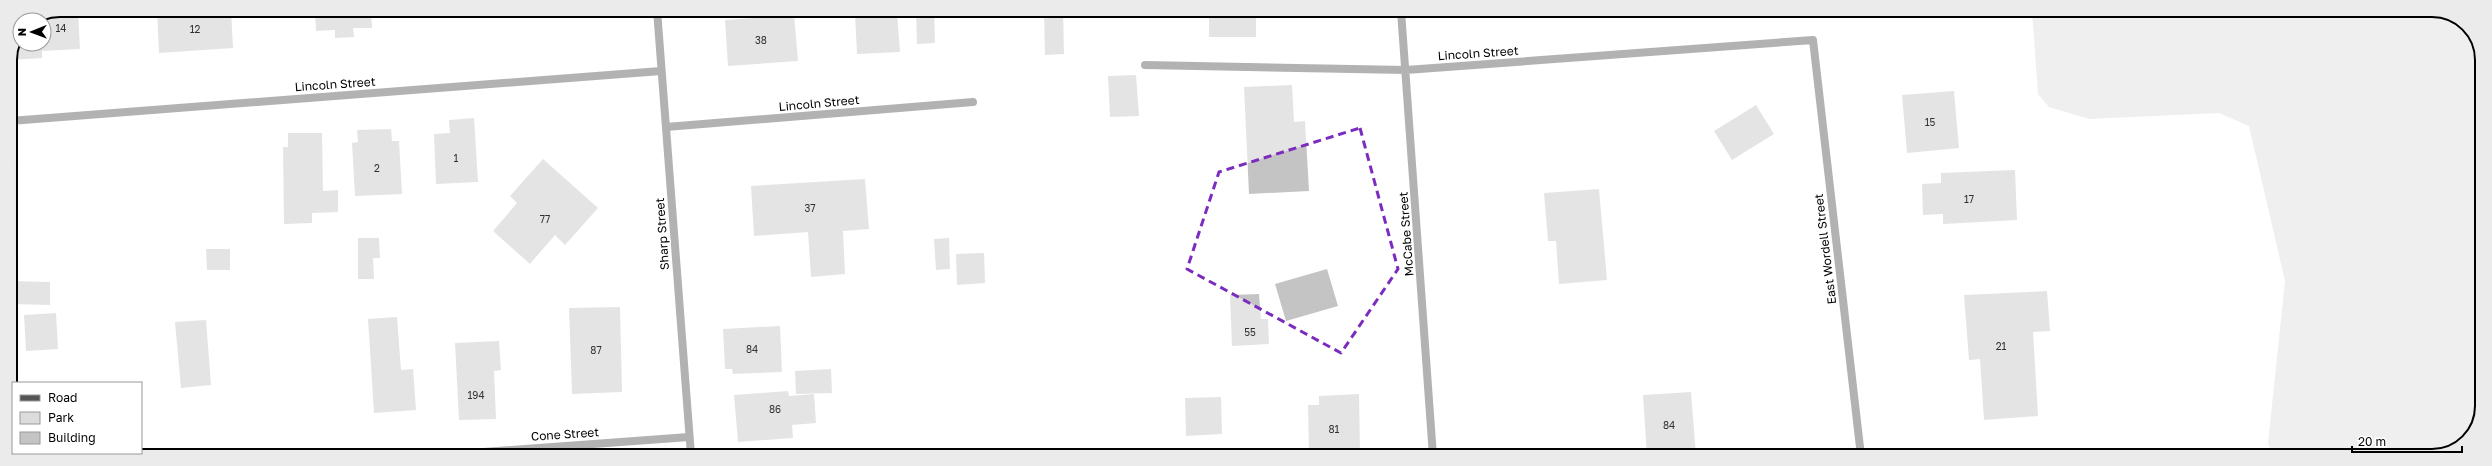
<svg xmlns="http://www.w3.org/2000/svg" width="2492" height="466" viewBox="0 0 2492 466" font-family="'Golos Text',sans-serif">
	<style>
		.green { fill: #dcdcdc }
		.building { fill: #c4c4c4 }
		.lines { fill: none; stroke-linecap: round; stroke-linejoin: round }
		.minor { stroke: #555; stroke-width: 8 }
		.tertiary { stroke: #555; stroke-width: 8 }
		.marked { fill: none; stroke: #7b2cbf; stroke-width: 3; stroke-dasharray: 8 5; stroke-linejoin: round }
		.labels { text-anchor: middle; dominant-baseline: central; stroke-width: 3; stroke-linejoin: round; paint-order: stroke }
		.number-label { font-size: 10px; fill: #313131 }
		.street-label { font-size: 12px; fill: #000; stroke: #fff }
		.rim { fill: none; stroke: #000; stroke-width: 2 }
	</style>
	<rect width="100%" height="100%" fill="#fff"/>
	<path class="green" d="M2032,11H2441L2469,27L2482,57L2481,415L2465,444L2432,456H2273L2268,443L2285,281L2249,126L2219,113L2089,119L2049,107L2038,94Z"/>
	<path class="building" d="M60,10H78L80,49L42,51V58L10,60L20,36V44H44V20H36Z
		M157,10H231L233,48L159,53Z
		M315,10H371L372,28H353L354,37L335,38V30L316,31Z
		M916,10H934L935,43L917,44Z
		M1044,10H1063L1064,54L1045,55Z
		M1209,10H1256V37H1209Z
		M897,12L900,52L857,54L855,14Z
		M794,15L798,61L728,66L725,20Z
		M1136,75L1139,116L1110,117L1108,76Z
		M1292,85L1294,122L1305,121L1309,191L1249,194L1244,87Z
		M1954,91L1959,148L1907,153L1902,95Z
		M1756,105L1774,134L1732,160L1714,131Z
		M474,118L478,182L436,184L434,134L450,133L449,120Z
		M391,129L392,141H399L402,194L355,196L352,143L358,142L357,130Z
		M288,133H322L323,191L338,190V212L312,213V223L284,224L283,147H288Z
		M543,159L598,208L565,245L555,235L530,264L493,231L517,203L510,196Z
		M2015,170L2017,220L1943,224V214L1923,215L1922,184L1941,183V173Z
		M865,179L869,229L843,231L845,274L811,277L808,232L754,236L751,186Z
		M1599,189L1607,280L1559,284L1556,241H1548L1544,193Z
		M358,238H379L380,258H373L374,279H358Z
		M949,238L950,269L936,270L934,239Z
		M206,249H230V270H207Z
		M984,253L985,283L957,285L956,254Z
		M1327,269L1338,306L1286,321L1275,284Z
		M10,281L50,282V305L10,304Z
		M2047,291L2050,331L2033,332L2038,416L1984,420L1980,359L1969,360L1964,295Z
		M1259,294L1261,319H1268L1269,344L1232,346L1230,295Z
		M620,307L622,392L572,394L569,308Z
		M56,313L58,349L26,351L24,315Z
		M397,317L401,370L413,369L416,410L374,413L368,319Z
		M206,320L211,385L181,388L175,322Z
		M780,326L782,372L733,374L732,369H725L723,329Z
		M499,341L501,370L494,371L496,419L459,420L455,343Z
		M831,369L832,393L796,394L795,371Z
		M788,391L789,396L814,394L816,423L792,425L793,438L738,442L734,395Z
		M1691,392L1696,456H1647L1643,395Z
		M1359,394L1360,452L1309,454L1308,405H1319V396Z
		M1221,397L1222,434L1186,436L1185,398Z"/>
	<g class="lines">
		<path class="minor" d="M1401,11L1433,456
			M1145,65L1406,70L1813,40L1861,456
			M10,121L661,71
			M666,127L973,102
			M443,455L689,437"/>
		<path class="tertiary" d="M657,10L691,455"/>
	</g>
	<path d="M0 0H2492V466H0ZM1360,128L1398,269L1341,353L1187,269L1219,172Z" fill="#fff" fill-opacity=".55" fill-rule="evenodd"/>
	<path class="marked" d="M1360,128L1398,269L1341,353L1187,269L1219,172Z"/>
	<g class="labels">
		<g class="number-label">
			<text x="61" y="28">14</text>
			<text x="195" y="29">12</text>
			<text x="761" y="40">38</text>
			<text x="1930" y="122">15</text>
			<text x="456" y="158">1</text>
			<text x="377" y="168">2</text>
			<text x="1969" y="199">17</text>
			<text x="810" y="208">37</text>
			<text x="545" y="219">77</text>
			<text x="1250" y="332">55</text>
			<text x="2001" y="346">21</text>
			<text x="752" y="349">84</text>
			<text x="596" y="350">87</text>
			<text x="476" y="395">194</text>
			<text x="775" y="409">86</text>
			<text x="1669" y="425">84</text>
			<text x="1334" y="429">81</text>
		</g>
		<g class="street-label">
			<text transform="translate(1478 53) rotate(-4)">Lincoln Street</text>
			<text transform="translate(335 84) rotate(-4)">Lincoln Street</text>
			<text transform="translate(819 103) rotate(-5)">Lincoln Street</text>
			<text transform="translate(662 234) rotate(-94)">Sharp Street</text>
			<text transform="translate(1406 234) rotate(-94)">McCabe Street</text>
			<text transform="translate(1825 249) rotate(-97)">East Wordell Street</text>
			<text transform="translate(565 434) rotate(-4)">Cone Street</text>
		</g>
	</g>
	<path d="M0 0H2492V466H0ZM60 17H2432A43 43 0 0 1 2475 60V406A43 43 0 0 1 2432 449H60A43 43 0 0 1 17 406V60A43 43 0 0 1 60 17Z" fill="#ebebeb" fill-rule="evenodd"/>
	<path class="rim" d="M60 17H2432A43 43 0 0 1 2475 60V406A43 43 0 0 1 2432 449H60A43 43 0 0 1 17 406V60A43 43 0 0 1 60 17Z"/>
	<rect x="12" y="382" width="130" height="72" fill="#ffffff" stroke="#999999"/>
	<rect x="20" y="395" width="20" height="6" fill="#555555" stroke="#999999"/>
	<text x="48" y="402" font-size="12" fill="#000000">Road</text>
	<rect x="20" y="412" width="20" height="12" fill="#dcdcdc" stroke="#999999"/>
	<text x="48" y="422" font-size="12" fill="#000000">Park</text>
	<rect x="20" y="432" width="20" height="12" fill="#c4c4c4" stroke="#999999"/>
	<text x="48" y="442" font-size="12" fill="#000000">Building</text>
	<g transform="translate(32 32) rotate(269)"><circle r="19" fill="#ffffff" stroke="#999999"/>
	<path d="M0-3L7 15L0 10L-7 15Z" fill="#000000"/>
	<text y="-6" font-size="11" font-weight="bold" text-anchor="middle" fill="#000000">N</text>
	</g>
	<path d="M2352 446v6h110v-6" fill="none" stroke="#000000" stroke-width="2"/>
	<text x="2358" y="446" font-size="12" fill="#000000" stroke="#ffffff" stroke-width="3" paint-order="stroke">20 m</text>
</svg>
